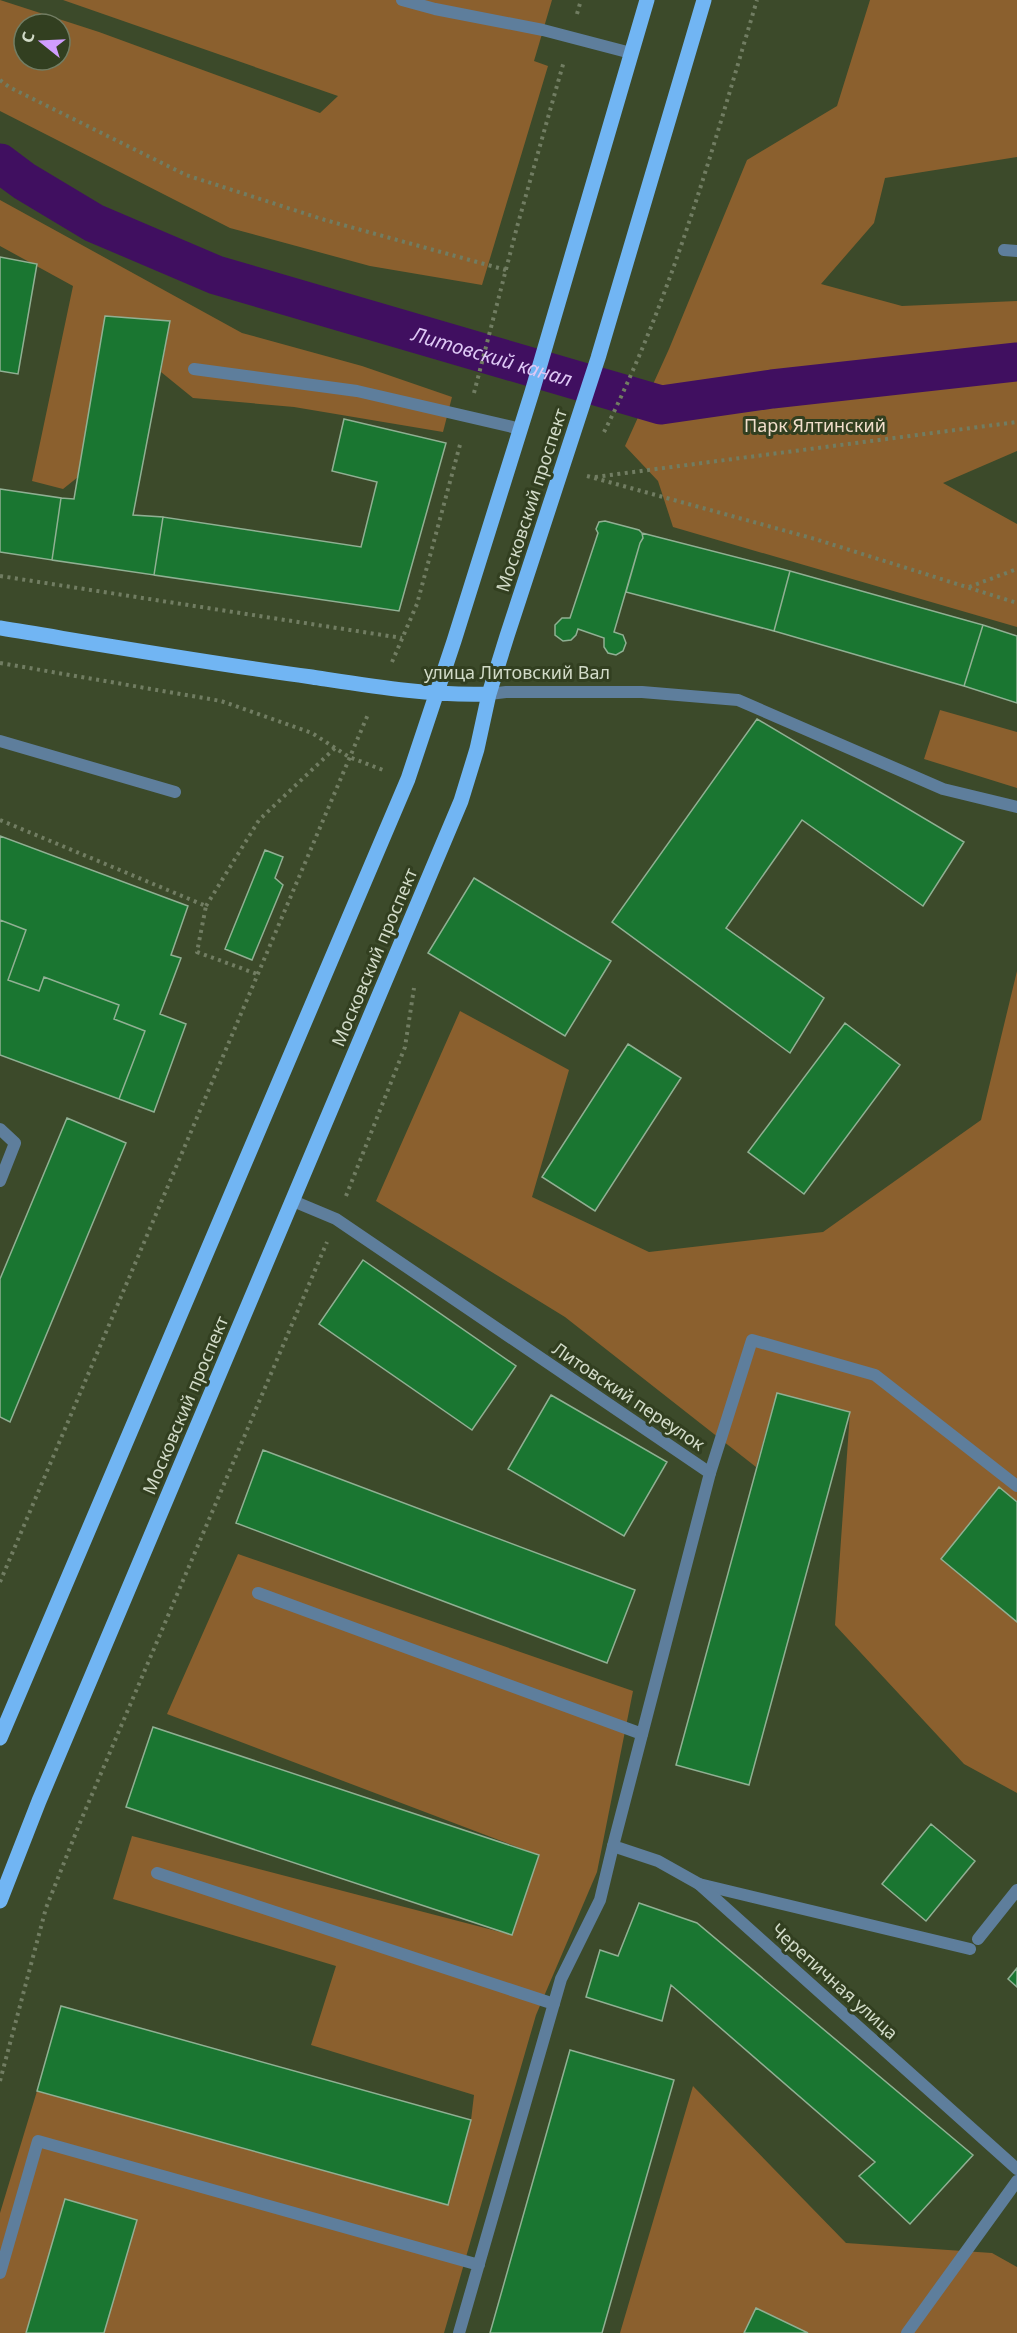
<svg xmlns="http://www.w3.org/2000/svg" width="1017" height="2333" viewBox="0 0 1017 2333" font-family="'Noto Sans',sans-serif">
	<style>
		.green { fill: #8b602e; fill-rule: evenodd }
		.lines { fill: none; stroke-linecap: round; stroke-linejoin: round }
		.canal { stroke: #400f60; stroke-width: 39 }
		.building { fill: #1a7631; stroke: #90b093; stroke-width: 1.5 }
		.path { stroke: #717d62; stroke-width: 4; stroke-dasharray: 3 4.5; stroke-linecap: butt }
		.service { stroke: #5e7e9c; stroke-width: 12 }
		.minor { stroke: #5e7e9c; stroke-width: 12 }
		.primary { stroke: #71b5f3; stroke-width: 15 }
		.labels { text-anchor: middle; dominant-baseline: central; stroke-width: 6; stroke-linejoin: round; paint-order: stroke }
		.park-label { font-size: 18px; fill: #f1decb; stroke: #323f20 }
		.street-label { font-size: 18px; fill: #d2dbc8; stroke: #323f20 }
		.water-label { font-size: 20px; font-style: italic; fill: #dec8f5; stroke: #323f20 }
	</style>
	<rect width="100%" height="100%" fill="#3c4a2a"/>
	<path class="green" d="M0,0L99,32L320,113L338,96L63,0H552L534,61L548,66L482,285L370,266L230,228L0,111ZM24,24H60V60H24Z
		M870,0H1017V157L885,178L874,223L821,284L902,306L1017,301V451L943,483L1017,524V627L673,527L658,481L625,446L669,349L747,160L837,106Z
		M0,200L242,333L362,366L452,397L443,432L294,407L193,398L161,372L170,321L106,316L78,477L63,489L32,481L73,286L0,246Z
		M940,710L1017,732V788L924,759Z
		M1017,971V1793L964,1764L835,1625L850,1412L777,1393L756,1467L565,1317L376,1201L460,1011L569,1070L532,1197L649,1252L823,1232L981,1120Z
		M238,1554L633,1691L597,1872L536,2015L444,2333H0V2213L37,2091L448,2204L471,2120L474,2095L311,2045L336,1966L113,1899L132,1836L512,1935L538,1855L167,1714Z
		M693,2086L846,2243L992,2253L1017,2267V2333H620Z"/>
	<g class="lines">
		<path class="canal" id="s1" d="M0,163L24,181L94,223L216,275L661,405L772,389L1017,362"/>
	</g>
	<path class="building" d="M0,257L37,264L18,374L0,371Z
		M105,316L170,321L133,515L163,517L154,575L52,560L61,498L74,499Z
		M344,419L446,443L399,611L154,575L163,517L361,547L377,482L332,471Z
		M0,489L61,498L52,560L0,552Z
		M605,521L639,530L642,533L643,538L640,543L614,632L623,635L626,643L623,651L616,655L608,653L604,647V638L578,629L576,635L571,640L563,641L555,635V625L562,618H570L598,533L596,529L599,522Z
		M642,533L790,571L774,631L626,592L640,543L643,538Z
		M790,571L983,625L964,686L774,631Z
		M983,625L1017,636V703L964,686Z
		M757,719L964,842L923,906L802,820L726,928L824,998L790,1053L612,922Z
		M0,836L188,906L171,955L181,958L160,1014L186,1024L154,1112L119,1099L145,1031L114,1019L119,1005L44,977L39,991L8,980L26,930L0,920Z
		M265,850L283,857L275,878L283,885L252,960L225,949Z
		M474,878L611,961L565,1036L428,953Z
		M0,920L26,930L8,980L39,991L44,977L119,1005L114,1019L145,1031L119,1099L0,1055Z
		M845,1023L900,1065L804,1194L748,1152Z
		M628,1044L681,1078L595,1211L542,1177Z
		M67,1118L126,1143L10,1422L0,1417V1279Z
		M363,1260L516,1366L472,1430L319,1324Z
		M777,1393L850,1412L749,1785L676,1765Z
		M551,1395L667,1462L624,1536L508,1469Z
		M263,1450L635,1590L607,1663L236,1523Z
		M999,1487L1017,1502V1622L941,1559Z
		M153,1727L539,1855L512,1935L126,1807Z
		M931,1824L975,1861L926,1921L882,1884Z
		M639,1903L697,1923L973,2155L910,2224L859,2176L875,2162L671,1985L662,2021L586,1997L600,1950L618,1956Z
		M1017,1968V1987L1008,1979Z
		M61,2006L471,2120L448,2205L37,2091Z
		M570,2050L674,2080L602,2333H490Z
		M65,2199L137,2220L104,2333H26Z
		M756,2308L808,2333H744Z"/>
	<g class="lines">
		<path class="path" d="M577,14L581,0
			M0,80L9,87L186,175L325,220L506,270
			M474,393L517,227L564,61
			M604,432C673,295 713,147 757,0
			M587,476L815,539L1017,603
			M595,477L1017,422
			M0,576L402,638
			M969,587L1017,569
			M392,662L417,604L461,441
			M0,663L221,701L312,733L349,757L383,770
			M0,820L206,906L197,952L257,974
			M206,906L259,820L335,748
			M346,1196L405,1047L414,988
			M0,1582L369,712
			M0,2081L46,1908L79,1825L327,1242"/>
		<path class="service" d="M402,0L435,9L543,30L631,53
			M1004,250L1017,251
			M194,369L357,391L521,429
			M0,741L175,792
			M0,1129L15,1143L0,1181
			M710,1473L752,1340L875,1375L1017,1486
			M258,1593L642,1734
			M157,1873L554,2004
			M699,1884L970,1949
			M978,1939L1017,1890
			M0,2273L38,2141L479,2265
			M459,2333L561,1979L600,1900L613,1846
			M907,2333L1017,2181"/>
		<path class="minor" d="M489,694L506,692H642L738,700L943,789L1017,807
			M293,1201L336,1219L710,1473L613,1846L658,1861L699,1884L1017,2169"/>
		<path class="primary" d="M0,628C104,645 208,663 312,677C371,686 430,696 489,694
			M0,1738L408,779L454,641L532,392L647,0
			M0,1901L39,1801L461,801L477,749L489,694L507,636L598,358L704,0"/>
	</g>
	<g class="labels">
		<g class="park-label">
			<text x="815" y="425">Парк Ялтинский</text>
		</g>
		<g class="street-label">
			<text transform="translate(531 500) rotate(-72)">Московский проспект</text>
			<text x="517" y="672">улица Литовский Вал</text>
			<text transform="translate(374 957) rotate(-67)">Московский проспект</text>
			<text transform="translate(629 1396) rotate(34)">Литовский переулок</text>
			<text transform="translate(185 1405) rotate(-67)">Московский проспект</text>
			<text transform="translate(835 1981) rotate(42)">Черепичная улица</text>
		</g>
		<g class="water-label">
			<text stroke="none"><textPath href="#s1" startOffset="532">Литовский канал</textPath></text>
		</g>
	</g>
	<g transform="translate(42 42) rotate(288)"><circle r="28" fill="#323f20" stroke="#727d63" stroke-width="1.5"/>
	<path d="M0-4.5L10 22L0 15L-10 22Z" fill="#d09dff"/>
	<text y="-9" font-size="16" font-weight="bold" text-anchor="middle" fill="#d2dbc8">С</text>
	</g>
</svg>
